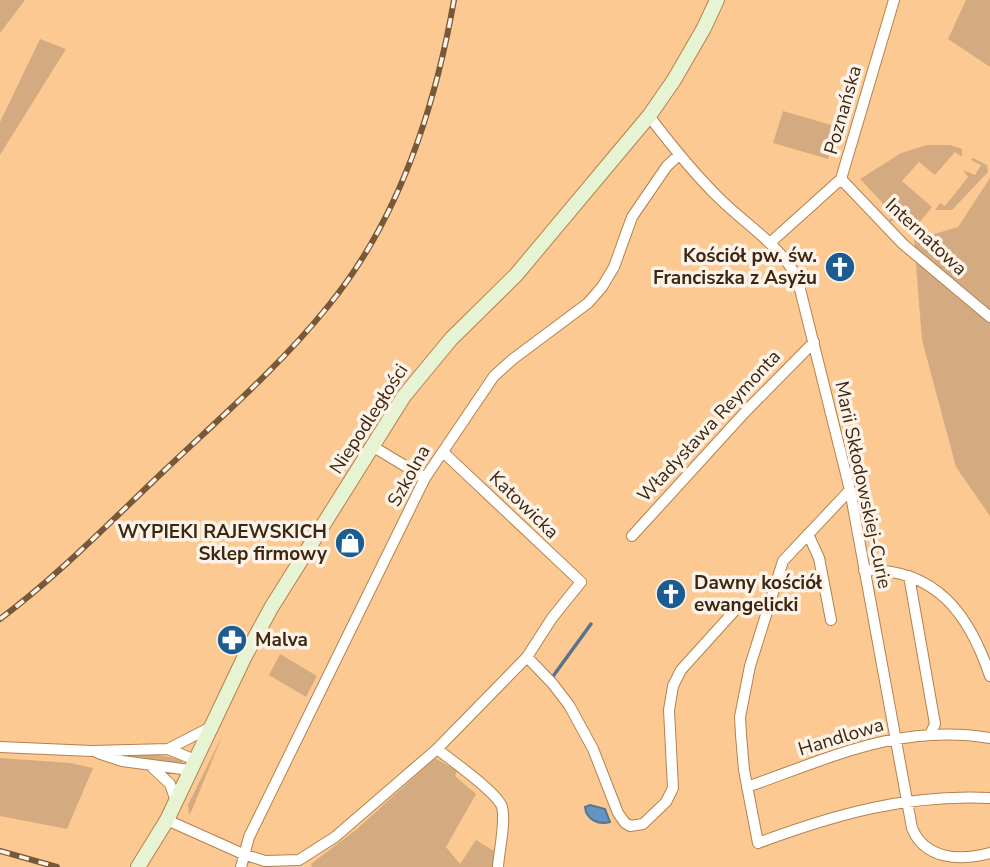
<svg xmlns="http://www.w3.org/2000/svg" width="990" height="867" viewBox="0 0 990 867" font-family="'Nunito Sans',sans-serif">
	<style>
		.green { fill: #d4ab81 }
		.water { fill: #6394c3; stroke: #57748e; stroke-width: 2 }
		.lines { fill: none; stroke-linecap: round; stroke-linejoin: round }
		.stream { stroke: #57748e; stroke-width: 3.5 }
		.minor-casing { stroke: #b3824d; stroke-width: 12 }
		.secondary-casing { stroke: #b3824d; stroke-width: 16 }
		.minor { stroke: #fff; stroke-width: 10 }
		.secondary { stroke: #e7f4d3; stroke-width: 14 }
		.rail-casing { stroke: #775939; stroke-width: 6 }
		.rail { stroke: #fef3e8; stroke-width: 3.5; stroke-dasharray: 10; stroke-linecap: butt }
		.labels { text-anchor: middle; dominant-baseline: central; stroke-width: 7; stroke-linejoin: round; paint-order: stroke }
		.street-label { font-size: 19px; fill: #3c2812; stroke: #fef3e8 }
		.poi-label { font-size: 19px; font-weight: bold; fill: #3c2812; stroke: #fef3e8; text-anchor: end }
	</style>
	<rect width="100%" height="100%" fill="#fdc992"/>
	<path class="green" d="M0,0H25L0,33Z
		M966,0H990V67L948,39Z
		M40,39L66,49L0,155V122Z
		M783,111L838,127L828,159L773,143Z
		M927,145H950L962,149V157L955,152L935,175L919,162L902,181L932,207L911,233L896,217L891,222L889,220L894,215L860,179L901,153Z
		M973,158L987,165L988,172L952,210H935L940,203L945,206L968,177L963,170L975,175L981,165L971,160Z
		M990,178V516L956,467L922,340L914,240L958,227Z
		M280,654L317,676L306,697L269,675Z
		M223,734L192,810L189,815L188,805Z
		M153,754L180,759L183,763L173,766L126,755Z
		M0,758L70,763L93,768L67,829L0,816Z
		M435,758L457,771L455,776L476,794L446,847L460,864L476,840L494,851L493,867H312L311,864L357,829Z"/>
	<path class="water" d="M590,805L605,809L610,822C599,825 586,820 585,807Z"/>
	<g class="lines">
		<path class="stream" d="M551,679L591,624"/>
		<g class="minor-casing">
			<path id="minor" d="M649,116C671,145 694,174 721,200C748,226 778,244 797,277L850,490L912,828C925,860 960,861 990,853
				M841,179L903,244L990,317
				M771,242L841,179L894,0
				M372,446L425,478
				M850,490L783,561L750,666L740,717L741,735L744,770L758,843C836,814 907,794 990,798
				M808,534L819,558L831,620
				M632,536L747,410L814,342
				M864,570C936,568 969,614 990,676
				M909,576L935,724L930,735
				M527,657L552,683L569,705L593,749L618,813L625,823L630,826L643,824L666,802L673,788L669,710L673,686L681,670L737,608
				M0,747L92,751L168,749L195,760
				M168,749L211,727
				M437,749C451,760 498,793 502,807C506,821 499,851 498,867
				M98,753L122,761L190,770
				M153,768L170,784L176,801
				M747,787C830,758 900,723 990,738
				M167,820L243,854L265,861L299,860L335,837L437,749L527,657L552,618L581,582L443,452
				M241,867L249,837L425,478L494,376L513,359L588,303L602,287L614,267L632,217L667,166L679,155"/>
		</g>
		<g class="secondary-casing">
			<path id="secondary" d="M138,867L167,820L244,658L271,608L404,396L451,339L516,275L649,116L674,80L704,28L717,0"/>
		</g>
		<use href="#minor" class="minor"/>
		<use href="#secondary" class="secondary"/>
		<g class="rail-casing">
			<path id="rail" d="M0,619C59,575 111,521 165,470C221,417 281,365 329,305C399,219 435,108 454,0
				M0,851L57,867"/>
		</g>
		<use href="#rail" class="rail"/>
	</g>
	<defs>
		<g id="church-disc" transform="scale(1.575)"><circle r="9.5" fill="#1b5d92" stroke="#fef3e8"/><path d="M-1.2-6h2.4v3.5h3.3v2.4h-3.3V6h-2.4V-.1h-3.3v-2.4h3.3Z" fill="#fff"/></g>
		<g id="shop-disc" transform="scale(1.575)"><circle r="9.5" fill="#1b5d92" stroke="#fef3e8"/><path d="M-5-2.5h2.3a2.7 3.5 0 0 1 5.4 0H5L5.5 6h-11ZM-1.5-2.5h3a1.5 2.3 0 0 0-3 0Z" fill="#fff"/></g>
		<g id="pharmacy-disc" transform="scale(1.575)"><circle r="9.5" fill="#1b5d92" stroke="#fef3e8"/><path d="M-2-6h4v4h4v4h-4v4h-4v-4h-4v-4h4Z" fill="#fff"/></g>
	</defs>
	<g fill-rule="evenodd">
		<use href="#church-disc" x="840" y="267"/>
		<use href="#shop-disc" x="350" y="543"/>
		<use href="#church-disc" x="671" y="594"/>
		<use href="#pharmacy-disc" x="232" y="640"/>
	</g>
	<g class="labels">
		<g class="street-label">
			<text transform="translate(843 110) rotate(-74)">Poznańska</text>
			<text transform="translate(926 237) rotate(43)">Internatowa</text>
			<text transform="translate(369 419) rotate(-57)">Niepodległości</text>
			<text transform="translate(709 426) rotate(-47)">Władysława Reymonta</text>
			<text transform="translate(409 476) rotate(-61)">Szkolna</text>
			<text transform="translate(863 485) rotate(78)">Marii Skłodowskiej-Curie</text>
			<text transform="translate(524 505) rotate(44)">Katowicka</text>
			<text transform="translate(841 737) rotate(-17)">Handlowa</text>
		</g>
		<g class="poi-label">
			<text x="817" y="256">Kościół pw. św.<tspan x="817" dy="22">Franciszka z Asyżu</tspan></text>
			<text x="327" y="532">WYPIEKI RAJEWSKICH<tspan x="327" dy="22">Sklep firmowy</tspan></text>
			<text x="694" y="583" text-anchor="start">Dawny kościół<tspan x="694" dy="22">ewangelicki</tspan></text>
			<text x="255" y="640" text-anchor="start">Malva</text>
		</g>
	</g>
</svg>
